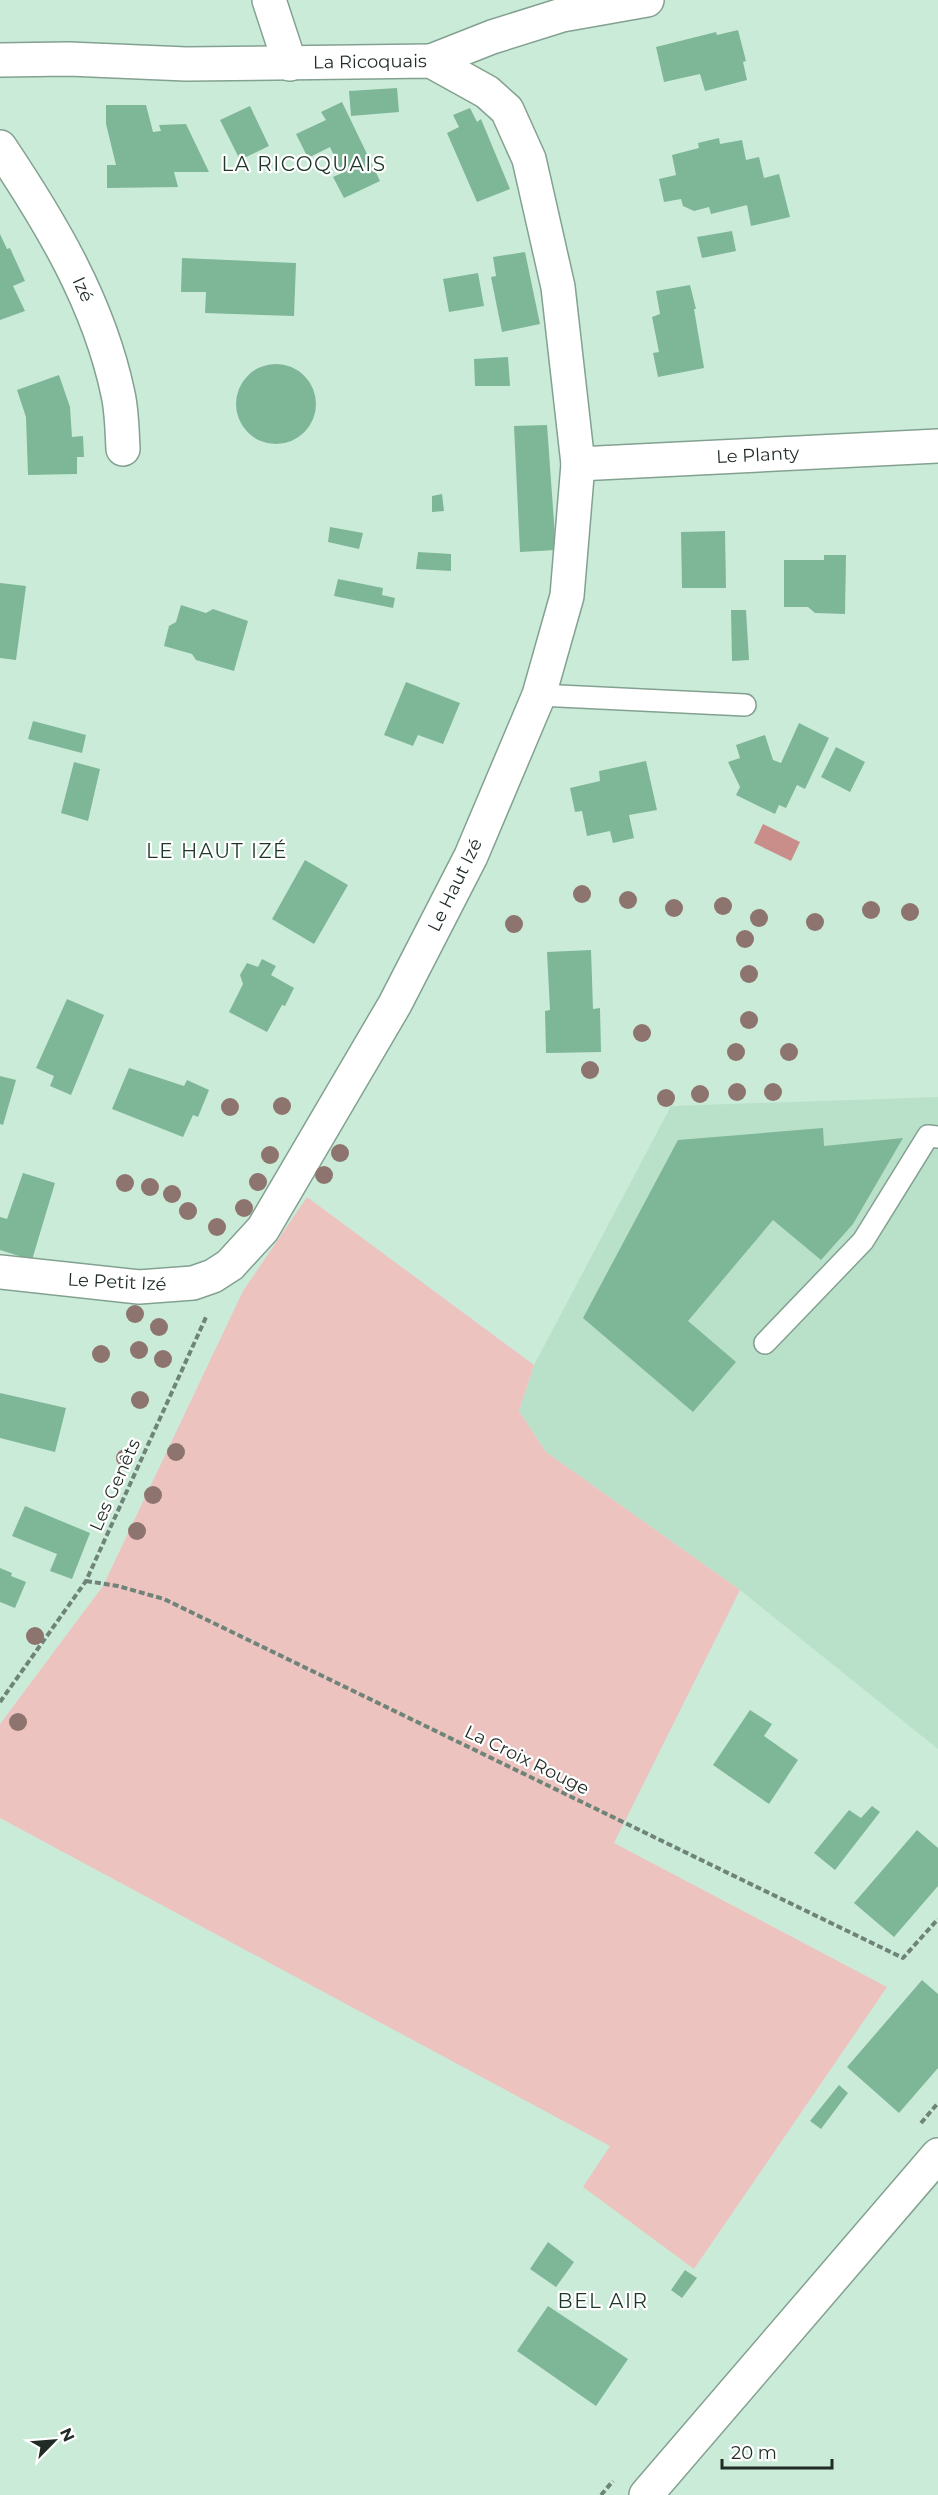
<svg xmlns="http://www.w3.org/2000/svg" width="938" height="2495" viewBox="0 0 938 2495" font-family="Montserrat,sans-serif">
	<style>
		.built { fill: #b9e1ca }
		.green { fill: #edc3c0 }
		.water { fill: #c98e8a }
		.building { fill: #7eb698 }
		.lines { fill: none; stroke-linecap: round; stroke-linejoin: round }
		.service-casing { stroke: #83a190; stroke-width: 24 }
		.minor-casing { stroke: #83a190; stroke-width: 36 }
		.secondary-casing { stroke: #83a190; stroke-width: 36 }
		.path { stroke: #6f8478; stroke-width: 4; stroke-dasharray: 6 3; stroke-linecap: butt }
		.service { stroke: #fff; stroke-width: 21 }
		.minor { stroke: #fff; stroke-width: 33 }
		.secondary { stroke: #fff; stroke-width: 33 }
		.tree { fill: #8d746e }
		.labels { text-anchor: middle; dominant-baseline: central; stroke-width: 4.5; stroke-linejoin: round; paint-order: stroke }
		.street-label { font-size: 18px; fill: #1f2b24; stroke: #fff }
		.neighbourhood-label { font-size: 20px; letter-spacing: 1.5px; fill: #1d382a; stroke: #fff }
	</style>
	<rect width="100%" height="100%" fill="#cbebd9"/>
	<path class="built" d="M938,1097V1749L740,1590L546,1452L519,1411L534,1365L671,1106Z"/>
	<path class="green" d="M307,1197L534,1365L519,1411L546,1452L740,1590L614,1843L887,1987L694,2269L583,2187L610,2146L0,1818V1724L103,1586L243,1291Z"/>
	<path class="water" d="M763,824L800,842L791,861L754,843Z"/>
	<path class="building" d="M738,30L746,61L743,62L747,80L705,91L700,74L664,82L656,47L716,32L717,35Z
		M397,88L399,112L351,116L349,91Z
		M342,102L380,181L344,198L333,177L342,173L330,147L308,158L296,134L326,120L321,112Z
		M106,105H146L153,132L161,131L159,125L186,124L209,172H174L178,187L107,188V165H116L106,124Z
		M250,106L269,146L240,160L220,120Z
		M470,108L477,122L481,119L510,189L477,202L447,133L459,127L453,115Z
		M719,138L720,144L742,140L746,160L759,157L764,178L779,174L790,217L751,226L747,205L711,214L709,207L694,211L683,206L681,199L664,202L659,179L676,175L672,155L699,148L698,143Z
		M732,231L736,251L702,258L697,237Z
		M0,234L7,249L10,248L25,281L13,286L25,311L0,320Z
		M525,252L540,324L502,332L491,277L496,276L493,257Z
		M182,258L296,263L294,316L205,313L206,292H181Z
		M478,273L484,306L449,312L443,279Z
		M690,285L696,309H694L704,368L658,377L653,353L659,352L652,317L660,314L656,291Z
		M508,357L510,386H475L474,359Z
		M236 404a40 40 0 1 1 80 0a40 40 0 1 1-80 0Z
		M59,375L70,407L72,437L83,436L84,457H77V474L28,475L26,417L17,390Z
		M547,425L556,550L520,552L514,426Z
		M442,494L444,511L432,512V496Z
		M330,527L363,533L359,549L328,542Z
		M725,531L726,588H682L681,532Z
		M418,552L451,554V571L416,569Z
		M824,555H846L845,614L815,613L808,607H784V560H824Z
		M338,579L383,588L382,595L395,598L393,608L334,596Z
		M0,583L26,586L16,660L0,658Z
		M181,605L206,613L213,609L248,621L234,671L196,660L192,654L164,646L169,626L176,622Z
		M731,610H746L749,660L732,661Z
		M406,682L460,703L443,744L418,735L413,746L384,735Z
		M33,721L86,735L82,753L28,739Z
		M799,723L829,738L805,789L797,785L786,808L779,805L775,814L736,795L740,787L728,762L740,758L736,745L765,735L773,760L781,763Z
		M836,747L865,762L850,792L821,777Z
		M646,761L657,810L629,815L634,838L613,843L610,831L587,836L582,811L575,812L570,788L600,781L599,771Z
		M74,762L100,769L88,821L61,813Z
		M305,860L348,885L314,944L272,919Z
		M591,950L593,1009L600,1008L601,1052L546,1053L545,1011L550,1010L547,952Z
		M262,959L276,966L271,975L294,988L285,1006L282,1005L267,1032L229,1012L243,984L240,975L247,963L258,967Z
		M67,999L104,1015L71,1095L50,1086L54,1076L36,1068Z
		M129,1068L184,1086L187,1080L209,1090L198,1117L193,1115L183,1137L112,1109Z
		M0,1076L16,1080L3,1125L0,1124Z
		M823,1128L824,1146L903,1138L853,1224L821,1260L773,1220L688,1321L736,1362L693,1412L583,1318L678,1140Z
		M23,1173L55,1183L32,1260L0,1250V1217L7,1219Z
		M0,1393L66,1408L55,1452L0,1438Z
		M25,1506L90,1533L72,1579L50,1571L57,1554L12,1536Z
		M0,1568L12,1573L11,1576L26,1582L15,1608L0,1602Z
		M750,1710L772,1724L764,1736L798,1760L769,1804L713,1765Z
		M872,1806L880,1812L835,1870L814,1853L849,1810L861,1818Z
		M917,1830L938,1848V1886L894,1937L854,1903Z
		M922,1980L938,1994V2068L899,2113L847,2067Z
		M839,2085L848,2093L821,2129L810,2121Z
		M548,2242L574,2262L556,2287L530,2269Z
		M685,2270L697,2278L682,2298L671,2290Z
		M548,2306L628,2359L596,2406L517,2351Z"/>
	<g class="lines">
		<g class="service-casing">
			<path id="service" d="M539,695L745,705
				M765,1343L863,1241L928,1136L938,1137"/>
		</g>
		<g class="minor-casing">
			<g id="minor">
				<path d="M269,0L290,64"/>
				<path id="s1" d="M0,60L69,59L186,64L431,61L487,92L507,110L529,159L558,287L578,464L567,596L539,695L471,856L395,1004L263,1229L230,1265L213,1276L193,1283L139,1287L0,1272"/>
				<path d="M431,61L492,37L562,15L647,0"/>
				<path id="s2" d="M0,147C51,223 99,303 118,394C122,412 122,431 123,449"/>
				<path id="s3" d="M578,464L938,446"/>
			</g>
		</g>
		<g class="secondary-casing">
			<path id="secondary" d="M646,2495L938,2155"/>
		</g>
		<path class="path" d="M86,1581L118,1586L164,1599L903,1958L938,1919
			M0,1702L86,1581L207,1315
			M921,2123L938,2103
			M601,2495L613,2481"/>
		<use href="#service" class="service"/>
		<use href="#minor" class="minor"/>
		<use href="#secondary" class="secondary"/>
	</g>
	<g class="tree">
		<circle cx="582" cy="894" r="9"/>
		<circle cx="628" cy="900" r="9"/>
		<circle cx="723" cy="906" r="9"/>
		<circle cx="674" cy="908" r="9"/>
		<circle cx="871" cy="910" r="9"/>
		<circle cx="910" cy="912" r="9"/>
		<circle cx="759" cy="918" r="9"/>
		<circle cx="815" cy="922" r="9"/>
		<circle cx="514" cy="924" r="9"/>
		<circle cx="745" cy="939" r="9"/>
		<circle cx="749" cy="974" r="9"/>
		<circle cx="749" cy="1020" r="9"/>
		<circle cx="642" cy="1033" r="9"/>
		<circle cx="736" cy="1052" r="9"/>
		<circle cx="789" cy="1052" r="9"/>
		<circle cx="590" cy="1070" r="9"/>
		<circle cx="737" cy="1092" r="9"/>
		<circle cx="773" cy="1092" r="9"/>
		<circle cx="700" cy="1094" r="9"/>
		<circle cx="666" cy="1098" r="9"/>
		<circle cx="282" cy="1106" r="9"/>
		<circle cx="230" cy="1107" r="9"/>
		<circle cx="340" cy="1153" r="9"/>
		<circle cx="270" cy="1155" r="9"/>
		<circle cx="324" cy="1175" r="9"/>
		<circle cx="258" cy="1182" r="9"/>
		<circle cx="125" cy="1183" r="9"/>
		<circle cx="150" cy="1187" r="9"/>
		<circle cx="172" cy="1194" r="9"/>
		<circle cx="244" cy="1208" r="9"/>
		<circle cx="188" cy="1211" r="9"/>
		<circle cx="217" cy="1227" r="9"/>
		<circle cx="135" cy="1314" r="9"/>
		<circle cx="159" cy="1327" r="9"/>
		<circle cx="139" cy="1350" r="9"/>
		<circle cx="101" cy="1354" r="9"/>
		<circle cx="163" cy="1359" r="9"/>
		<circle cx="140" cy="1400" r="9"/>
		<circle cx="176" cy="1452" r="9"/>
		<circle cx="125" cy="1458" r="9"/>
		<circle cx="153" cy="1495" r="9"/>
		<circle cx="137" cy="1531" r="9"/>
		<circle cx="35" cy="1636" r="9"/>
		<circle cx="18" cy="1722" r="9"/>
	</g>
	<g class="labels">
		<g class="street-label">
			<text stroke="none"><textPath href="#s1" startOffset="370">La Ricoquais</textPath></text>
			<text stroke="none"><textPath href="#s2" startOffset="165">Izé</textPath></text>
			<text stroke="none"><textPath href="#s3" startOffset="180">Le Planty</textPath></text>
			<text transform="translate(455 885) rotate(-64)">Le Haut Izé</text>
			<text transform="translate(117 1282) rotate(3)">Le Petit Izé</text>
			<text transform="translate(115 1485) rotate(-66)">Les Genêts</text>
			<text transform="translate(527 1760) rotate(26)">La Croix Rouge</text>
		</g>
		<g class="neighbourhood-label">
			<text x="304" y="164">LA RICOQUAIS</text>
			<text x="217" y="851">LE HAUT IZÉ</text>
			<text x="603" y="2301">BEL AIR</text>
		</g>
	</g>
	<g transform="translate(54 2441) rotate(65)" stroke="#ffffff" stroke-width="4.5" paint-order="stroke">
	<path d="M0-4.5L10 22L0 15L-10 22Z" fill="#1f2b24"/>
	<text y="-9" font-size="16" font-weight="bold" text-anchor="middle" fill="#1f2b24">N</text>
	</g>
	<path d="M722 2459v9h110v-9" fill="none" stroke="#1f2b24" stroke-width="3"/>
	<text x="731" y="2459" font-size="18" fill="#1f2b24" stroke="#ffffff" stroke-width="4.5" paint-order="stroke">20 m</text>
</svg>
